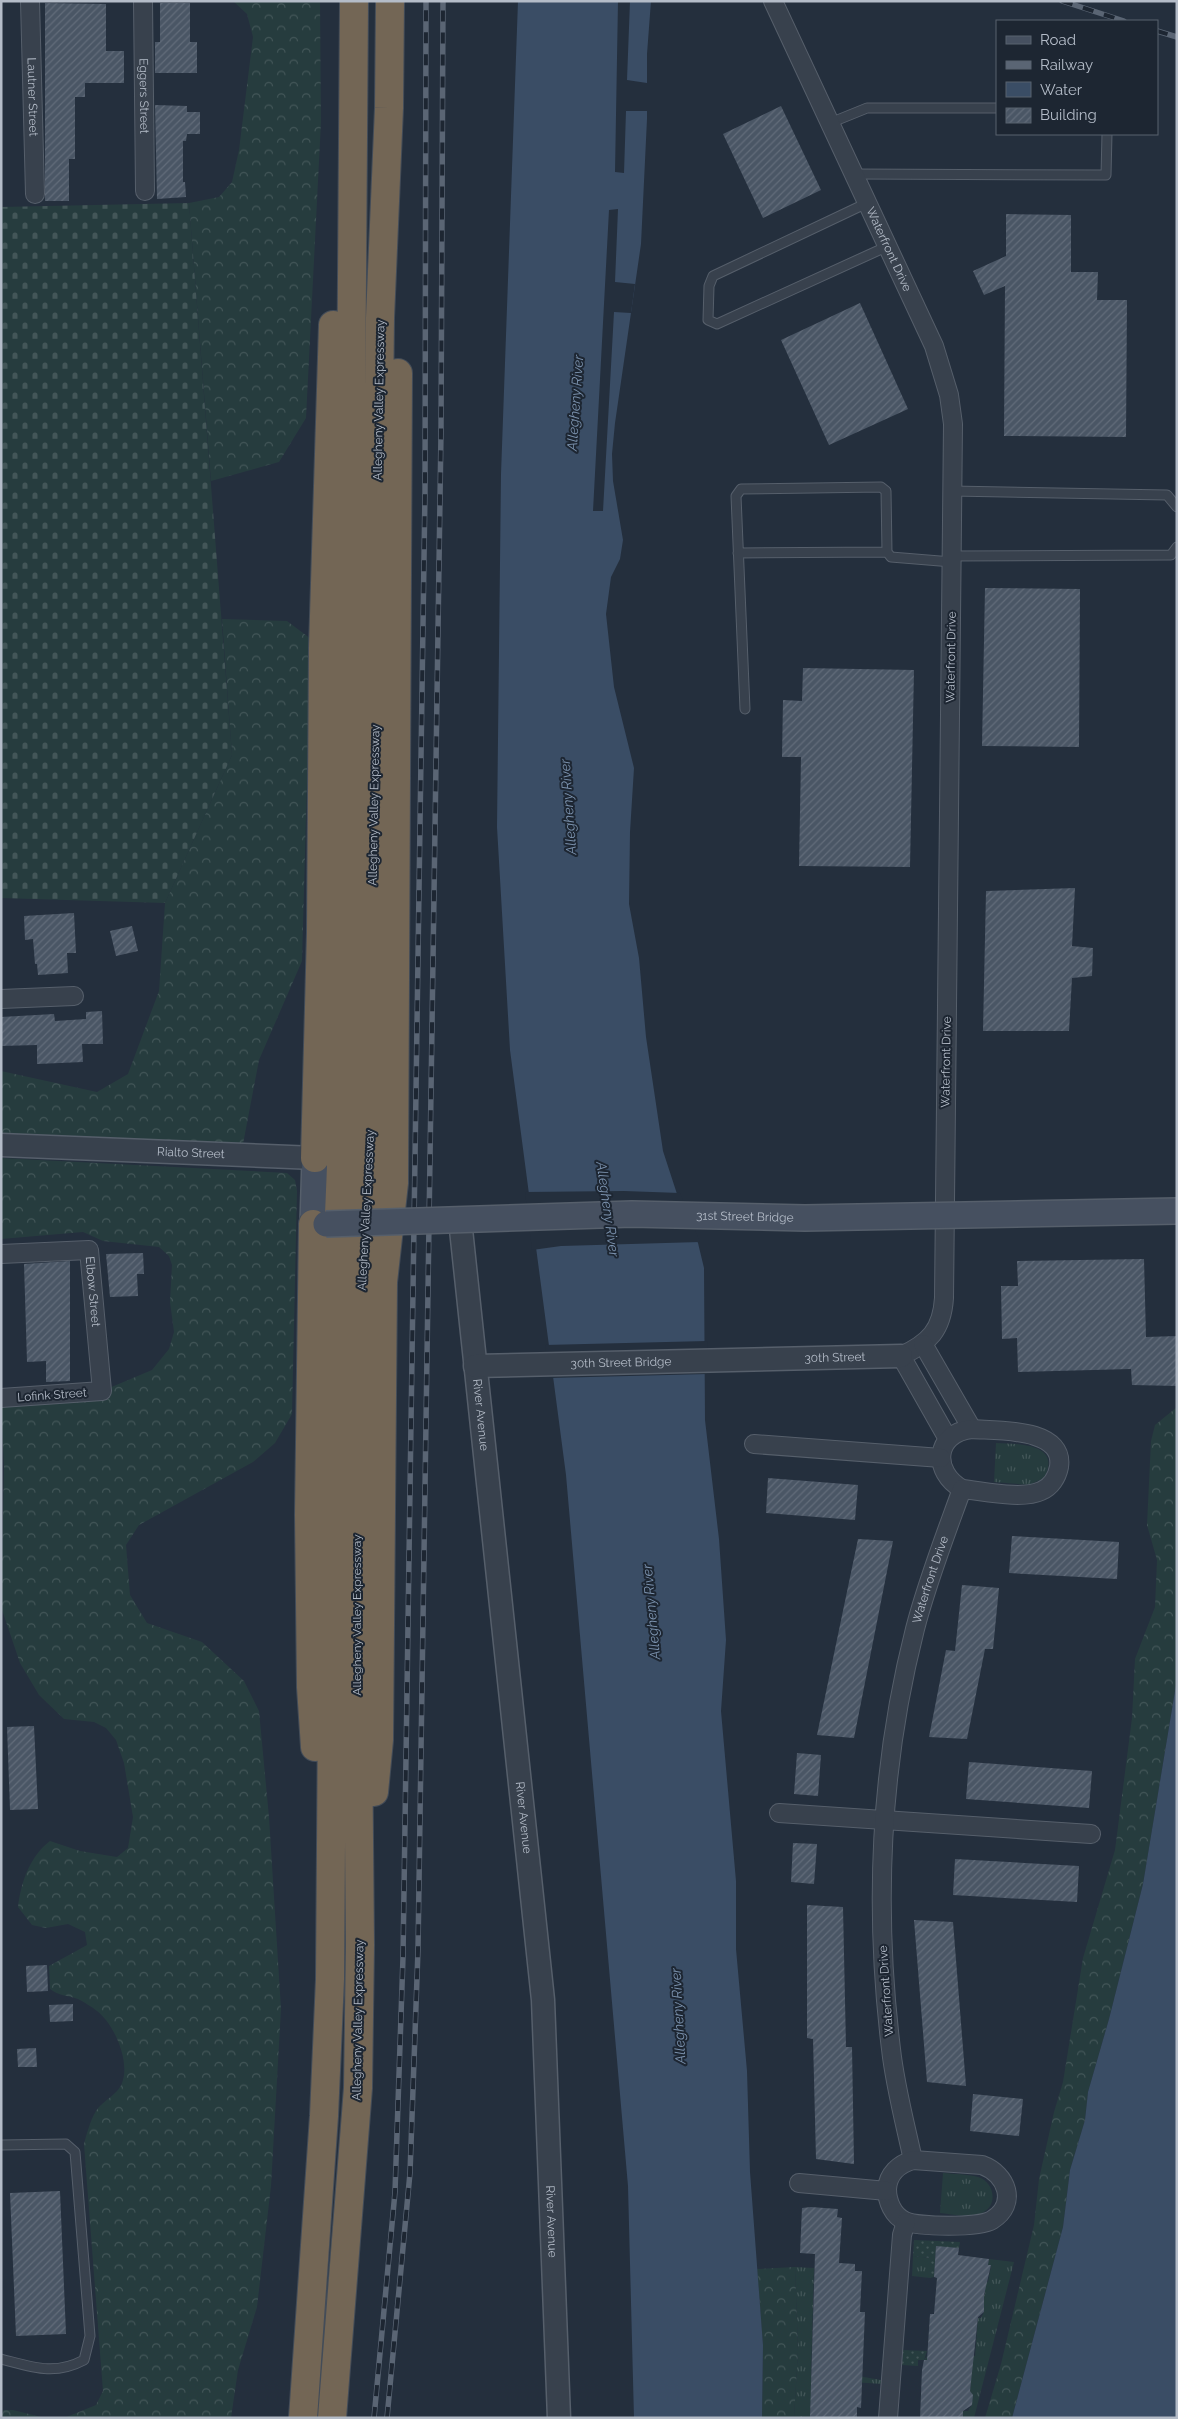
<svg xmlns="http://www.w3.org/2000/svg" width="1178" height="2419" viewBox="0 0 1178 2419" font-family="Raleway,sans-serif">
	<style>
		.grass { fill: url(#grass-tufts) }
		.forest { fill: url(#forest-crowns) }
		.cemetery { fill: url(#cemetery-stones) }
		.park { fill: url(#park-dots) }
		.water { fill: #3a4d65 }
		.pier { fill: #242f3d }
		.building { fill: url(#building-hatch) }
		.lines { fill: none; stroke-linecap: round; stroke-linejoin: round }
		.service-casing { stroke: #565f6b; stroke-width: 11 }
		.minor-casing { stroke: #565f6b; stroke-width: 20 }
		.tertiary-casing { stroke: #565f6b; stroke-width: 25 }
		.secondary-casing { stroke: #565f6b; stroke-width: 28 }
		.motorway-casing { stroke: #434c58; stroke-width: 30 }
		.service { stroke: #38414d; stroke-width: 9 }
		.minor { stroke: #38414d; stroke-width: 18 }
		.tertiary { stroke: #38414d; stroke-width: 22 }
		.secondary { stroke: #465060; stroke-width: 25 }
		.motorway { stroke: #736655; stroke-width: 28 }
		.rail-casing { stroke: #5a6574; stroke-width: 5.5 }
		.rail { stroke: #1d2632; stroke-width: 4; stroke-dasharray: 11; stroke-linecap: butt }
		.secondary-bridge-casing { stroke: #565f6b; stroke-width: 28; stroke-linecap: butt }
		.secondary-bridge { stroke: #465060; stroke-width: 25 }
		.labels { text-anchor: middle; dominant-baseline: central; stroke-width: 4; stroke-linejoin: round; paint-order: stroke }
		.street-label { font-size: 12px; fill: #b4bcc8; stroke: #1d2632 }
		.water-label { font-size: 14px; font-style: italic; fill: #7c93af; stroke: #1d2632 }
	</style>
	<defs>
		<pattern id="grass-tufts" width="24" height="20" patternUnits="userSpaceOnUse" patternTransform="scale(1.25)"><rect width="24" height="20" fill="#263c3e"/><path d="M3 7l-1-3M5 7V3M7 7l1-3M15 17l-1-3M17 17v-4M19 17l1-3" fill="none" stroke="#435658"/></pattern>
		<pattern id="forest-crowns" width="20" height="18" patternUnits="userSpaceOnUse" patternTransform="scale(1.25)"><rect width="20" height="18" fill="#263c3e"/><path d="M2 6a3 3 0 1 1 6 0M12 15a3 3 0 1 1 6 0" fill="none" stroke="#435658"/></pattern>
		<pattern id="cemetery-stones" width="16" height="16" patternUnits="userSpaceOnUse" patternTransform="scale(1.25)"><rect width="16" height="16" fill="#263c3e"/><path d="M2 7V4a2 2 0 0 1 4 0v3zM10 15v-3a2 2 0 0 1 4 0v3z" fill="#435658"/></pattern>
		<pattern id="park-dots" width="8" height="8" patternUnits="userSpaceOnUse" patternTransform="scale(1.25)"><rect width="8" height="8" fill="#263c3e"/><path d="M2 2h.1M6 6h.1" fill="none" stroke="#435658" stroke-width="1.8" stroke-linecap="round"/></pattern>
		<pattern id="building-hatch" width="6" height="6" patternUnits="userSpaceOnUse" patternTransform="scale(1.25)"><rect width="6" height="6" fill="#4a5665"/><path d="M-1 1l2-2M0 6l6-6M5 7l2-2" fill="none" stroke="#626c7a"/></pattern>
	</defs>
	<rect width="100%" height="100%" fill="#242f3d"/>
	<path class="grass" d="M996,1443C1017,1444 1063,1443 1044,1478L1029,1485L994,1482Z
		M943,2173C954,2174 967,2174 978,2177C994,2182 999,2205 982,2213C971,2219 952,2214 940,2213Z
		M913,2256L930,2258V2278L912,2276Z
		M989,2259L1014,2262L974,2418H963L961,2411H968L972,2405L970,2391L972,2364L924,2360L927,2356L966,2360L967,2355L975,2356L978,2318H981L984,2312L983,2296L985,2294L984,2282H988L991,2266L988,2265Z
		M795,2267L814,2268L811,2376H858L881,2380V2384L812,2379L810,2418H794L798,2351Z"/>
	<path class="forest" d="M233,1H320L321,122L306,418L279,462L211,481L189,203L219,197L232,182L239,150L253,37L247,14Z
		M222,619L287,621L311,639L302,961L259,1060L243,1144L1,1134V1071L97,1092L128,1074L159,991L165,903L232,755Z
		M1,1158L287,1173L295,1180L297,1191L292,1414L275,1443L253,1462L139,1525L126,1545L130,1595L147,1623L202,1642L244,1681L259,1711L269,1817L281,2009L271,2186L257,2307L238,2370L231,2418H64L96,2405L103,2391L84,2144C87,2133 90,2121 96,2111C103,2100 120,2094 123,2080C129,2059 114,2024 97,2011C92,2007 84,2002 78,1999C67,1995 59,1996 50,1989L49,1966L87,1945L85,1932L68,1924L46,1928L32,1925L18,1907C21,1882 30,1856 50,1841L80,1851L117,1857L128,1848L133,1817L124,1763L116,1740L106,1728L94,1722L64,1719L39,1695L20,1663L1,1607L4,1467L1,1408L7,1397L102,1391L152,1370L169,1349L174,1332L170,1302L172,1265L169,1256L159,1247L103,1241L83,1232L1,1239Z
		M1177,1407V1679L1143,1884L1109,2019L1088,2092L1085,2120L1070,2170L1063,2227L1012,2418H985L1001,2364L1034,2225L1039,2179L1054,2112L1063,2082L1083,1958L1115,1850L1132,1718L1135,1659L1155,1607L1157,1560L1147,1525L1151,1441L1155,1425Z
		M795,2267L798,2351L794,2418H762L763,2345L757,2269Z
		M3,2410H13L45,2418H1Z"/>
	<path class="cemetery" d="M189,203L232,755L165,903L1,898V207Z"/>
	<path class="park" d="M914,2240L960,2242L959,2248L936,2247L934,2277L930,2278V2258L913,2256Z
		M903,2350L927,2351L924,2360H918V2366L902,2365Z"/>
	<path class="water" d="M518,1H651L647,54V119L641,244L615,423L612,454L613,481L623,540L620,559L611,577L606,614L614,687L634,768L630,832L629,904L639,958L646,1037L663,1151L677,1194L698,1243L704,1268L705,1420L719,1539L726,1640L721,1711L736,1881V1949L747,2071L750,2172L763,2345L762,2418H634L628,2186L566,1475L510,1050L497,827L501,474Z
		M1177,1679V2418H1012L1063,2227L1070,2170L1085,2120L1088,2092L1109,2019L1143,1884Z"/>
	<path class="pier" d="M618,1H630L627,80L647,83V111H626L624,173L615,172Z
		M618,209L615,282L635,284L631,313L614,312L603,511H593L609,210Z
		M624,1191L680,1193L700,1242L561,1246L532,1250L525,1192Z
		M707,1341L708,1374L550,1378L545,1345Z"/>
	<path class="building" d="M45,3L106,4V51H124V83H85V97H75V159H69V201H45Z
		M160,3H190V42H197V73H155V42H160Z
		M155,105L187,106V112H200V134H187L186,141H183V182H185L186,197L157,199Z
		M781,106L821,190L763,218L723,134Z
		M1006,214L1071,215V272H1098L1097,300H1127L1126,437L1004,436L1005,286L984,295L973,271L1006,256Z
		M860,303L908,409L829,445L781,340Z
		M985,588L1080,589L1079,747L982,746Z
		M803,668L914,670L910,867L799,866L801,757H782L783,700L802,701Z
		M1075,888L1072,946L1093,948L1092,976L1072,978L1069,1031H983L986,891Z
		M74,913L76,953H67L68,973L38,975L37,964H35L33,939L25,940L24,916Z
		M132,926L138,951L116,956L110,931Z
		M102,1011L103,1044H82L83,1062L37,1064V1045L1,1046V1017L54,1014L55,1021L86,1019V1012Z
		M143,1253L144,1274H137L138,1296L110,1297L106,1254Z
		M1144,1259L1146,1337L1177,1336V1386L1132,1385L1131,1369L1018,1372L1017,1338L1002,1339L1001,1286H1018L1017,1261Z
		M70,1261V1381L46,1382V1361L27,1362L24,1264Z
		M768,1478L858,1485L855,1520L766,1513Z
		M1012,1536L1119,1542L1117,1579L1009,1573Z
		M858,1539L893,1541L854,1738L817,1735Z
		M962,1585L999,1588L993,1649H985L967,1739L929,1737L946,1650L955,1651Z
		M34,1726L38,1809L10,1810L7,1727Z
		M797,1753L821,1755L818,1796L794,1794Z
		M969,1762L1092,1771L1089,1808L966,1799Z
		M793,1843L817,1844L814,1884L791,1882Z
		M955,1859L1079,1866L1077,1902L953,1895Z
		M807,1905L843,1907L846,2047H852L854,2164L816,2159L813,2039L807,2038Z
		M914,1920L953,1922L966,2086L927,2082Z
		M47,1965L48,1991L27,1992L26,1966Z
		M73,2004V2021L50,2022L49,2005Z
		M36,2048L37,2067H18L17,2049Z
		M973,2094L1023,2099L1019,2136L970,2131Z
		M60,2191L66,2334L16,2336L10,2193Z
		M811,2207L838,2209L837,2217L842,2218L839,2263L855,2264V2271H862L860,2312H865L861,2408L857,2407V2418H810L815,2254L800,2253L802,2208Z
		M936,2246L959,2248L958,2255L989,2259L988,2265H991L984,2295V2312L978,2317L970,2391L973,2395L972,2405L963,2411V2418H920L922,2370L924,2360H927L930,2314H934L937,2278L934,2277Z"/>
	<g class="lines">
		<g class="service-casing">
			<path id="service" d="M830,123L867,108H997
				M854,174L1106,175L1107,134
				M867,203L713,276L709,286L708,320L717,324L888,246
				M952,491L1167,495L1177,507
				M738,553L887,552
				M952,556L1171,555L1177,547
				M745,709L736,496L741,489L881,487L886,491L887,552L891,557L952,562
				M1,2145L66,2144L75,2152L90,2336L84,2360C54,2376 32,2367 1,2359"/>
		</g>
		<g class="minor-casing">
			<g id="minor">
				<path id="s1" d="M30,1L35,194"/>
				<path id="s2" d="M143,1L145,191"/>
				<path id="s3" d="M773,1L934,346L949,395L953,424L944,1298C942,1330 929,1343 901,1356L948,1439"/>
				<path d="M1,999L74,996"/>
				<path id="s4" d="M1,1254L89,1250L102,1391L1,1398"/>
				<path d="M923,1344L972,1429"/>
				<path d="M972,1429C996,1431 1065,1427 1059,1467C1057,1477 1051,1487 1041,1491C1022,1500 983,1491 962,1489C932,1472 934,1433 972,1429Z"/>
				<path d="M754,1444L941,1458"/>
				<path d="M779,1813L1091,1834"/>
				<path id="s5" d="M913,2160C905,2123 895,2086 891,2049C874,1909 880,1766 915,1629C927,1582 945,1536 962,1489"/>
				<path d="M913,2160L982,2165C1007,2174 1018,2204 992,2220C979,2228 918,2227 905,2221C893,2216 887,2201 887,2189C888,2174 899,2164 913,2160Z"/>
				<path d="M799,2183L887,2191"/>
				<path d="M888,2418L902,2235L906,2222"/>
			</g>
		</g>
		<g class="tertiary-casing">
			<g id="tertiary">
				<path id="s6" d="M1,1145L315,1158"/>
				<path id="s7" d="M460,1220L543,2000L559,2418"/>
				<path id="s8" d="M475,1366L901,1356"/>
			</g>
		</g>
		<g class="secondary-casing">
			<path id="secondary" d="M315,1158L313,1224H326"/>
		</g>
		<g class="motorway-casing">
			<path id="motorway" d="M315,1158L321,932L323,648L333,325
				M313,1224L309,1515L311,1687L315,1747
				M374,1792L379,1740L383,1282L394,1183L398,373
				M303,2418L324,2116L330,1979L335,1312L344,1093L348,825L354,1
				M332,2418L358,2088L360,1945L356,1523L362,1283L371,1091L380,318L389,108L390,1"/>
		</g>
		<use href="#service" class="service"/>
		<use href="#minor" class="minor"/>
		<use href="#tertiary" class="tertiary"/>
		<use href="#secondary" class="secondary"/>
		<use href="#motorway" class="motorway"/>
		<g class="rail-casing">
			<path id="rail" d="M1062,1L1124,21
				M1157,31L1177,37
				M374,2418L395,2192L403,1957L425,492L426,1
				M387,2418L410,2173L418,1950L441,433L443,1"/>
		</g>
		<use href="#rail" class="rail"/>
		<g class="secondary-bridge-casing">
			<g id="secondary-bridge">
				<path id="s9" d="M326,1224L632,1214L805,1218L1177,1211"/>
			</g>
		</g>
		<use href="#secondary-bridge" class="secondary-bridge"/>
	</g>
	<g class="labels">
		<g class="street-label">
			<text stroke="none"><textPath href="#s2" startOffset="95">Eggers Street</textPath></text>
			<text stroke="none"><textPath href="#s1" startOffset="96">Lautner Street</textPath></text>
			<text stroke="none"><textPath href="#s3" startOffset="274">Waterfront Drive</textPath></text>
			<text transform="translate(379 400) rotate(-89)">Allegheny Valley Expressway</text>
			<text transform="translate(951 657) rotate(-89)">Waterfront Drive</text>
			<text transform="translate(374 805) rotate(-89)">Allegheny Valley Expressway</text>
			<text transform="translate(946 1062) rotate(-89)">Waterfront Drive</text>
			<text stroke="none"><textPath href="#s6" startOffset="190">Rialto Street</textPath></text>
			<text transform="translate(366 1210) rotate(-87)">Allegheny Valley Expressway</text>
			<text stroke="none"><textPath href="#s9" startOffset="419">31st Street Bridge</textPath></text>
			<text stroke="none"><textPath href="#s4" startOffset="130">Elbow Street</textPath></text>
			<text stroke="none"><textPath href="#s8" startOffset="360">30th Street</textPath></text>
			<text stroke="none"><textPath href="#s8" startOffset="146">30th Street Bridge</textPath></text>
			<text transform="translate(52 1395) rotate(-4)">Lofink Street</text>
			<text stroke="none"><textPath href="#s7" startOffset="196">River Avenue</textPath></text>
			<text stroke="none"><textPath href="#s5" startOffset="588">Waterfront Drive</textPath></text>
			<text transform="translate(357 1615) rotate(-90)">Allegheny Valley Expressway</text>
			<text stroke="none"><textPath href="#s7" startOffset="601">River Avenue</textPath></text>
			<text transform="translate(886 1991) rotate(-94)">Waterfront Drive</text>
			<text transform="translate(358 2020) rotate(-89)">Allegheny Valley Expressway</text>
			<text stroke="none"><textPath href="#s7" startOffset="1006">River Avenue</textPath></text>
		</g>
		<g class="water-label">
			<text transform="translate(575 403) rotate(-86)">Allegheny River</text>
			<text transform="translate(568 807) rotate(-94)">Allegheny River</text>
			<text transform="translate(608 1209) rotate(82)">Allegheny River</text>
			<text transform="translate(651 1612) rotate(-95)">Allegheny River</text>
			<text transform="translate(678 2016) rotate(-93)">Allegheny River</text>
		</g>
	</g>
	<rect width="1178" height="2419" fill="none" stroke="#b4bcc8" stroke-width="5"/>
	<rect x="996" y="20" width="162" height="115" fill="#1d2632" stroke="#59626e"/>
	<rect x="1006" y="36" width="25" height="8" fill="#465060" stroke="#59626e"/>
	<text x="1040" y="45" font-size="15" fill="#b4bcc8">Road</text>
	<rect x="1006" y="61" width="25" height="8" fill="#5a6574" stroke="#59626e"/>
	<text x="1040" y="70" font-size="15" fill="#b4bcc8">Railway</text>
	<rect x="1006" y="82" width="25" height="15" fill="#3a4d65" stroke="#59626e"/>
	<text x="1040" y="95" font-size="15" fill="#b4bcc8">Water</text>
	<rect x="1006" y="108" width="25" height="15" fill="url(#building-hatch)" stroke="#59626e"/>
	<text x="1040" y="120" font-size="15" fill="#b4bcc8">Building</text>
</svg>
